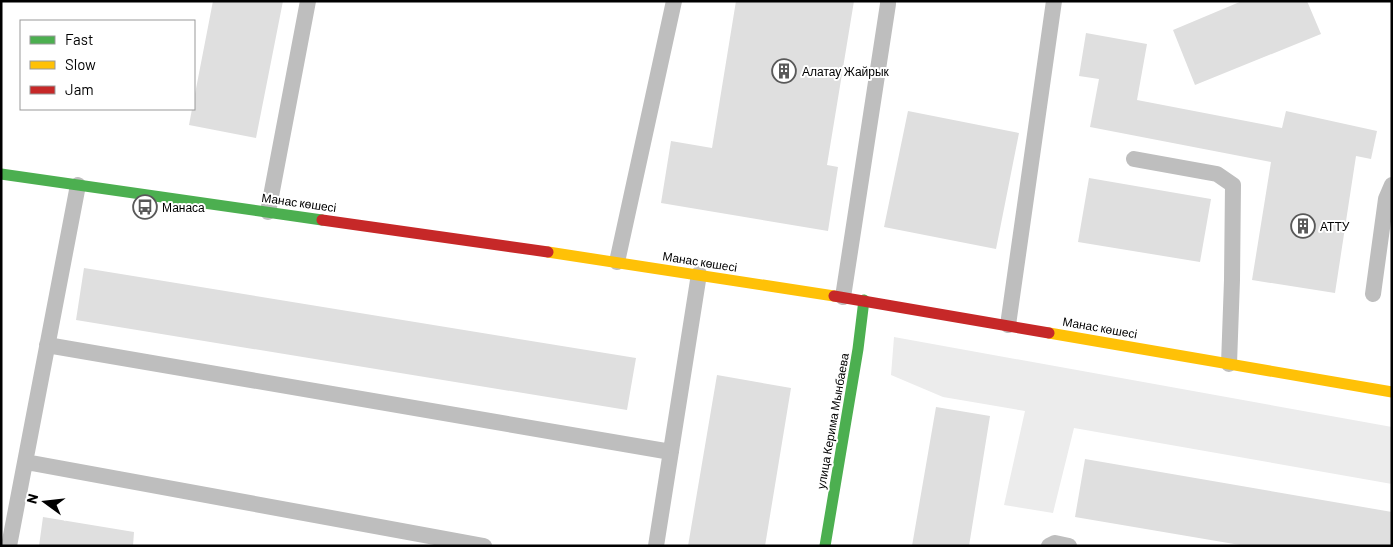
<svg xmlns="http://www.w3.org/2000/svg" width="1393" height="547" viewBox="0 0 1393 547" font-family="Barlow,sans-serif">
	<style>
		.green { fill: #ececec }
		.building { fill: #dfdfdf }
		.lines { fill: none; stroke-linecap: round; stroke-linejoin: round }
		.lane { stroke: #bebebe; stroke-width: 16 }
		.fast { stroke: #4caf50; stroke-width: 11 }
		.slow { stroke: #ffc107; stroke-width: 11 }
		.jam { stroke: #c62828; stroke-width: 11 }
		.labels { text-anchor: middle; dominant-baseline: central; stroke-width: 4; stroke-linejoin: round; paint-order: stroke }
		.poi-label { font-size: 12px; fill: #000; stroke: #fff; text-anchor: start }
		.street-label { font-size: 12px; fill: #000; stroke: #fff }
	</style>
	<rect width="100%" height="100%" fill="#fff"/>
	<path class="green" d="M894,337L1392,427V484L1074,428L1053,513L1004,505L1025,411L943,397L891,375Z"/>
	<path class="building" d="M213,1H283L256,138L189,125L192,109H194V99Z
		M736,1H854L827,165L838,167L828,231L661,203L671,141L712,148Z
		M1242,1H1307L1321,34L1195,85L1173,30Z
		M1086,33L1147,44L1137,100L1282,128L1286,111L1377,131L1371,159L1356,156L1335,293L1252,280L1271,162L1090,127L1099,79L1079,76Z
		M908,111L1019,133L996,249L884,227Z
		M1089,178L1211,199L1200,262L1078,242Z
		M84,268L636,358L627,410L76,320Z
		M717,375L791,388L765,546H688Z
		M936,407L990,416L969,546H912Z
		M1085,459L1392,512V546H1246L1075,517Z
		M43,517L134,532L133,546H39Z"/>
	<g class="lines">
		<path class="lane" d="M1134,159L1217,174L1233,185L1232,280L1229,364
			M268,212L308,1
			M617,262L674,1
			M1373,294L1386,199L1392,185
			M843,297L888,4V1
			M1008,325L1054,1
			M47,345L671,452
			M26,462L484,546
			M9,546L78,185
			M656,546L699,274
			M1049,546L1055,543L1069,546"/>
		<path class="fast" d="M1,174L322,220
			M825,546L858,349L864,300"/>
		<path class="slow" d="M548,252L834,296
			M1049,333L1392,392"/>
		<path class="jam" d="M322,220L548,252
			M834,296L1049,333"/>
	</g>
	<defs>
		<g id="building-ring" transform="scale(1.25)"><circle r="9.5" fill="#fff" stroke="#595959" stroke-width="1.5"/><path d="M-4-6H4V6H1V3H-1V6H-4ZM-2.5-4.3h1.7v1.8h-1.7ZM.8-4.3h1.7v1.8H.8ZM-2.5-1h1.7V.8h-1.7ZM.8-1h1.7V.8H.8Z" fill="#595959"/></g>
		<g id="bus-ring" transform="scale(1.25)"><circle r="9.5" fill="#fff" stroke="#595959" stroke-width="1.5"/><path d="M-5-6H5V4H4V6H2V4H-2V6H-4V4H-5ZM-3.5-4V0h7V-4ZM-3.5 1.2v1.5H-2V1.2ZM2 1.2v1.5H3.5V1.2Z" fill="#595959"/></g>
	</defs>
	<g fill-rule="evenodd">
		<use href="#building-ring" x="784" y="71"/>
		<use href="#bus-ring" x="145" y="207"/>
		<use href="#building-ring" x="1303" y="226"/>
	</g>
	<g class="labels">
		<g class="poi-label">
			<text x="802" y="71">Алатау Жайрык</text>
			<text x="162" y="207">Манаса</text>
			<text x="1320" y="226">АТТУ</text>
		</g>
		<g class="street-label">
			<text transform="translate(299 202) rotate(8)">Манас көшесі</text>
			<text transform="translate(700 261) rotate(9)">Манас көшесі</text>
			<text transform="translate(1100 327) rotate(10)">Манас көшесі</text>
			<text transform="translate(832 421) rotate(-80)">улица Керима Мынбаева</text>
		</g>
	</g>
	<rect width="1393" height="547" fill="none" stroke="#000000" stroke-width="5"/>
	<rect x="20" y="20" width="175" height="90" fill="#ffffff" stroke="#999999"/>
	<rect x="30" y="36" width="25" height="8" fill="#4caf50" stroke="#999999"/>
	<text x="65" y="45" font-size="15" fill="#000000">Fast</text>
	<rect x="30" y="61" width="25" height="8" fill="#ffc107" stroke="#999999"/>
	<text x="65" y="70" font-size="15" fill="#000000">Slow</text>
	<rect x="30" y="86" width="25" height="8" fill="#c62828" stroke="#999999"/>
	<text x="65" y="95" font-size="15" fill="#000000">Jam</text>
	<g transform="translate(45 502) rotate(285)" stroke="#ffffff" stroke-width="4" paint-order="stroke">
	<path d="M0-4L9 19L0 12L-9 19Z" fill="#000000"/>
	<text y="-8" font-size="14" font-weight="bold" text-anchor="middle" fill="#000000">N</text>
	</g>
</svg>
